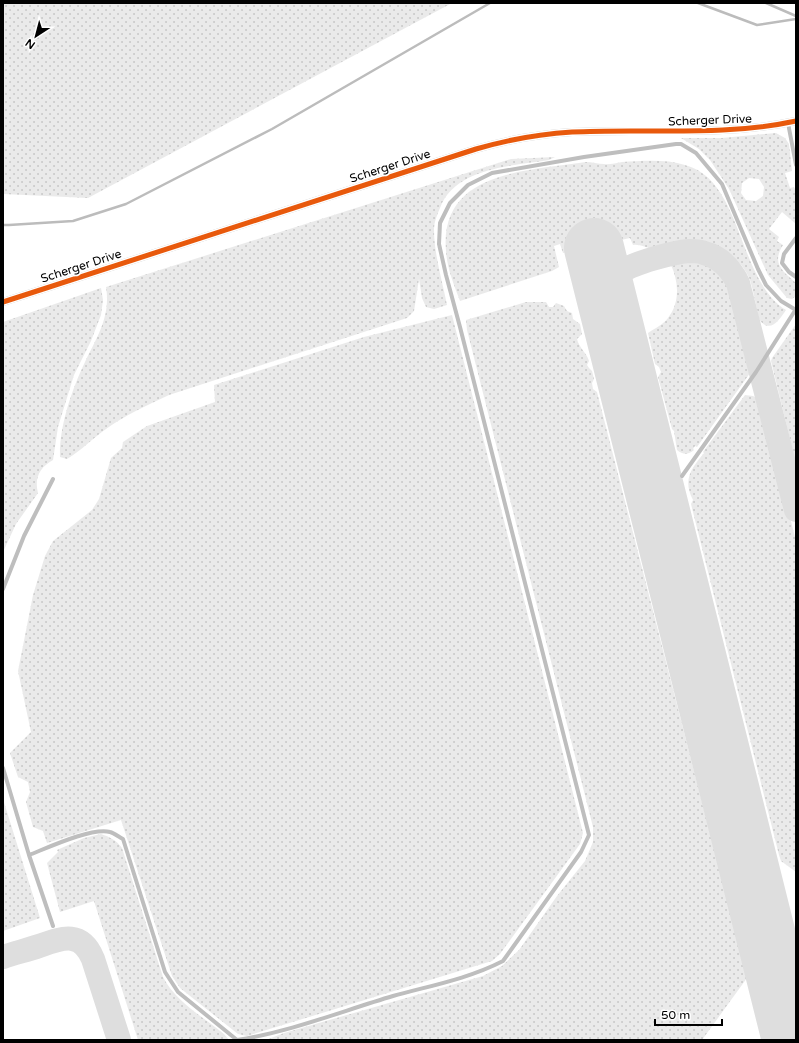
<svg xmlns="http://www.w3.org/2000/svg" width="799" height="1043" viewBox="0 0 799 1043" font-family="'Varela Round',sans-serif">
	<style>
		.grass { fill: url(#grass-dots); fill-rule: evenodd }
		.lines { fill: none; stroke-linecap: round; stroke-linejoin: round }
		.stream { stroke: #bcbcbc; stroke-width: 2.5 }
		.taxiway { stroke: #dedede; stroke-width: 24 }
		.runway { stroke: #dedede; stroke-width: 60 }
		.service { stroke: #bebebe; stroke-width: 4 }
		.minor { stroke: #bebebe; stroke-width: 8 }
		.cycleway-casing { stroke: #fff; stroke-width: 8 }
		.cycleway { stroke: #e8590c; stroke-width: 5 }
		.labels { text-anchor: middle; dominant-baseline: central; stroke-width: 3.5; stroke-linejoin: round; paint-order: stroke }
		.street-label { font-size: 12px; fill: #000; stroke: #fff }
	</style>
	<defs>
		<pattern id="grass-dots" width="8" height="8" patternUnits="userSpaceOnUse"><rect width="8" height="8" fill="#eaeaea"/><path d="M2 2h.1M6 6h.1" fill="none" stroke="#c7c7c7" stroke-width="1.8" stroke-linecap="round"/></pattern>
	</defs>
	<rect width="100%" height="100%" fill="#fff"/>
	<path class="grass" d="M3,3H452L88,198L3,194Z
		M776,133L785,138L789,144L792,171L785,173L790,188L794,187L796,191V224L782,212L769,229L779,237L777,241L783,245C771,264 783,271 796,283V296L792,299L787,298L768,275L729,189L710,160L699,149L681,138H722ZM749,178L759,179L764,187L763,196L756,201L746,200L741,193L742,183Z
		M555,157L549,160C513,166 455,167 440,208C437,215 434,222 434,229C434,254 442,280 447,305L434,309L426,307L422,298L419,279L414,311L407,318L169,395C148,405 125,415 106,429C93,438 82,450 67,459L60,457C59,427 72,389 85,362C97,337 111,316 106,287L511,159Z
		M586,162C592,162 598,164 604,164C609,165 616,163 622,162C642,161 666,159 685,165C743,180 737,280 786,310C780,319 770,335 759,319C756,306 754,293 750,280C740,256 716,240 690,241C679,241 662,249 654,249C646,248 640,244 633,245L630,238L563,253L560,244L554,246L559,267L552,271L460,301C454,285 447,268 446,251C439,170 529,171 586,162Z
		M697,259C715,262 726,272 732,289L753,369L697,447L695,446L693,449L694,450C688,455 683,455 677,450L674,431L672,429L658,377L661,372L659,367L655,364L648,333C655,328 663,325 668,318C680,303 679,282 671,265L681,261Z
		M101,288L103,300L101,315L91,341L74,375L58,427L53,460C40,467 34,478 38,493L16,524L3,552V322Z
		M526,302H546L549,307H553L556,303L564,306L567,311L572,313L573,319L580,324L582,334L577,339C579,348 587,353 589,361L587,365L589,368L592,371L594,379L592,383L593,389L597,392L747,978L702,1040H266L284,1033L483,976L502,966L519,950L557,896L585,861L593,842V827L467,330L466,320Z
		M452,315L583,833L580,844L500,954L492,961L247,1036L238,1034L180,988L172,976L121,820L47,843L43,831L33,827L26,802L30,792L28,782L18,777L10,753L31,732L18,671L33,595L45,556L53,541L92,510L99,499L111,458L122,448L123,442L147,426L215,402L214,385L364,337Z
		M796,324V464L771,361L772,358Z
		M745,395L753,396L760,400L796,541V872L781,861L779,855L691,504L693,500C682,479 692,468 704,453L703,452Z
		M3,799L40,918L3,931Z
		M101,834C110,837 116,840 122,848L163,977C175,1001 203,1017 224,1034L229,1040H138L94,901L60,912L47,863L58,852L57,850L84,838Z"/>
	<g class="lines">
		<path class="stream" d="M698,3L757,25L796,19
			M766,3L796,16
			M3,225H9L73,221L126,204L272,129L490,3"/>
		<path class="taxiway" d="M608,303C610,292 612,280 621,272C633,263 674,252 689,251C694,251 700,251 704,253C720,257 731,269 738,283L796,510
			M3,957C15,953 27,950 39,946C62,938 81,930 93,959L119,1040
			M791,1040H792"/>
		<path class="runway" d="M594,248L792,1040"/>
		<path class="service" d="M788,123L796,165
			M796,238L784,254L782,263L789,272L796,277
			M682,476L756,372L796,309
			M3,589L24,536L53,479
			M3,768L29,855L53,926
			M29,855C47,848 92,827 110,832C114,833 119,837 123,839L165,972L178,992L237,1040C290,1032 342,1011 393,996C429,986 468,979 503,961L581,852L589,835L460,327L446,275L439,244L440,223L450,203L468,185L492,173L584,157L676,144H681L696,153L722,184L758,269L766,285L781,301L796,310"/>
		<path class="minor" d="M3,302L476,149C507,140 539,134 572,132C646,128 722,137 796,121"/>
		<g class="cycleway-casing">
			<path id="cycleway" d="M3,302L476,149C507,140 539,134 572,132C646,128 722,137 796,121"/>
		</g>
		<use href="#cycleway" class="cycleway"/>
	</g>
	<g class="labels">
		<g class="street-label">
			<text transform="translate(710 120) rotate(-2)">Scherger Drive</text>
			<text transform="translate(390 166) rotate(-18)">Scherger Drive</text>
			<text transform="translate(81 266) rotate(-18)">Scherger Drive</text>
		</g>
	</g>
	<rect width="799" height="1043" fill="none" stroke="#000000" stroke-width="8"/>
	<g transform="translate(36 36) rotate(216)" stroke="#ffffff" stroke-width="3" paint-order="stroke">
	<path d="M0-3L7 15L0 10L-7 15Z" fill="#000000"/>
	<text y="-6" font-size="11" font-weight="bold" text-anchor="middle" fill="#000000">N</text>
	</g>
	<path d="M655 1019v6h67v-6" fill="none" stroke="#000000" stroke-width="2"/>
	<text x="661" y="1019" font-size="12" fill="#000000" stroke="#ffffff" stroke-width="3" paint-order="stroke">50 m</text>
</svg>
